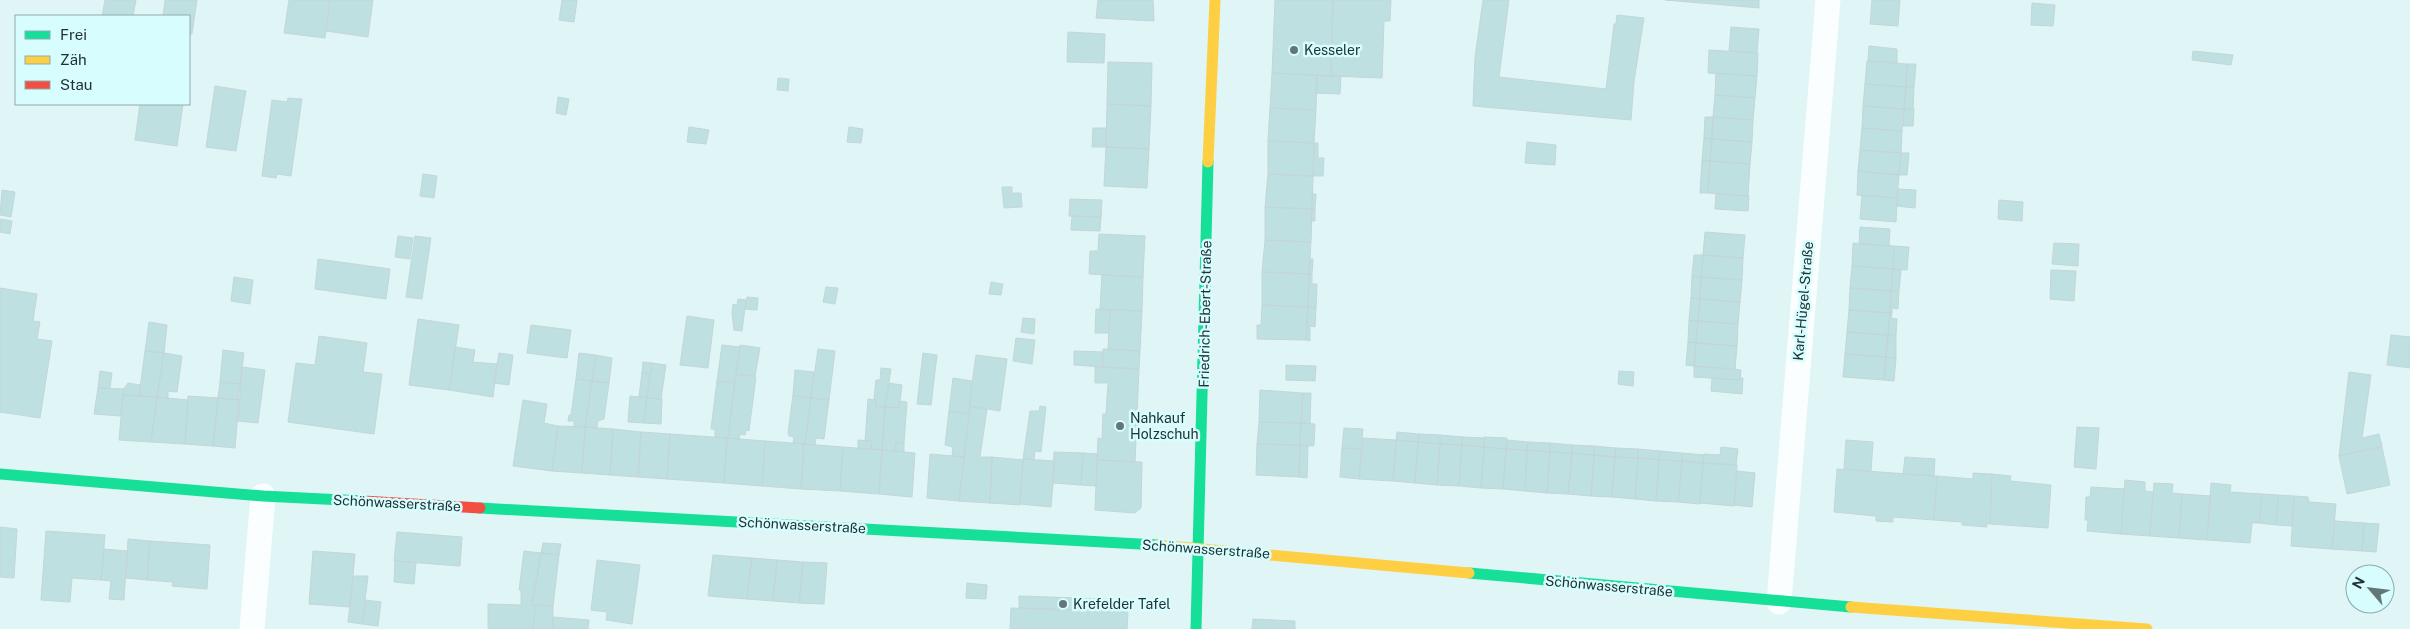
<svg xmlns="http://www.w3.org/2000/svg" width="2410" height="629" viewBox="0 0 2410 629" font-family="'Public Sans',sans-serif">
	<style>
		.building { fill: #bee0e1; stroke: #c4d6d7 }
		.lines { fill: none; stroke-linecap: round; stroke-linejoin: round }
		.street { stroke: #fafefe; stroke-width: 25 }
		.fast { stroke: #16e098; stroke-width: 11 }
		.slow { stroke: #ffcf43; stroke-width: 11 }
		.jam { stroke: #f24e42; stroke-width: 11 }
		.poi-dot { fill: #637778; stroke: #d7fdff; stroke-width: 2 }
		.labels { text-anchor: middle; dominant-baseline: central; stroke-width: 5; stroke-linejoin: round; paint-order: stroke }
		.poi-label { font-size: 14px; fill: #203334; stroke: #d7fdff; text-anchor: start }
		.street-label { font-size: 14px; fill: #203334; stroke: #d7fdff }
	</style>
	<rect width="100%" height="100%" fill="#e0f5f6"/>
	<path class="building" d="M105,0H136L133,16H102Z
		M165,0H197L192,34H189V16H163Z
		M289,0H330L325,38L284,33Z
		M330,0H373L368,37L326,31Z
		M562,0H577L574,22L559,20Z
		M1098,0H1153L1154,21L1096,18Z
		M1275,0H1333L1331,76L1272,73Z
		M1333,0H1391L1390,21H1384L1382,78L1331,76Z
		M1483,0H1509L1499,77L1606,89L1614,24H1616L1617,15L1644,18L1634,81L1631,120L1473,106L1475,57Z
		M1665,0H1759V8Z
		M1872,0H1900L1898,26L1870,24Z
		M2032,3L2055,5L2053,26L2031,25Z
		M1731,27L1759,29L1757,53L1729,51Z
		M1068,32L1105,34L1104,63L1067,62Z
		M1869,46L1897,49V63L1868,61Z
		M1709,50L1758,53L1757,76L1708,73Z
		M2193,51L2233,55L2231,65L2192,60Z
		M1867,61L1907,64L1906,87L1865,84Z
		M1108,62L1152,63L1151,106L1107,104Z
		M1907,64H1916L1914,87H1906Z
		M1272,73L1317,75L1316,110L1270,108Z
		M1716,73L1757,76L1755,98L1715,95Z
		M1317,75L1341,76L1340,94L1316,93Z
		M778,78L789,79L788,91L777,90Z
		M1865,84L1906,87L1904,109L1863,106Z
		M215,86L246,91L236,151L206,147Z
		M1906,87H1914L1913,109H1904Z
		M1715,95L1755,98L1753,120L1713,117Z
		M558,97L569,99L566,115L556,113Z
		M288,98L302,99L291,176L277,174L276,178L262,176L272,100L287,102Z
		M140,104H183L177,146L135,140Z
		M1107,104L1151,106L1149,149L1106,147Z
		M1863,106L1904,109L1902,131L1862,128Z
		M1270,108L1316,110L1314,143L1268,141Z
		M1904,109H1914L1913,126H1903Z
		M1705,117H1713L1712,139L1704,138Z
		M1713,117L1753,120L1752,142L1712,139Z
		M689,127L709,130L706,144L687,142Z
		M849,127L863,129L861,143L847,142Z
		M1093,128H1106V147H1092Z
		M1862,128L1902,131L1901,153L1860,150Z
		M1704,138L1712,139L1710,161L1702,160Z
		M1712,139L1752,142L1750,164L1710,161Z
		M1268,141L1314,143L1313,176L1268,174Z
		M1527,142L1556,145L1555,165L1525,163Z
		M1314,143H1318V157H1314Z
		M1106,147L1149,149L1147,188L1104,186Z
		M1860,150L1901,153L1899,175L1858,171Z
		M1901,153H1909L1907,175H1899Z
		M1314,158H1324L1323,176H1313Z
		M1702,160L1710,161L1708,193H1700Z
		M1710,161L1750,164L1748,196L1708,193Z
		M1858,171L1899,175L1897,198L1857,195Z
		M423,174L437,176L434,198L420,196Z
		M1268,174L1313,176L1312,209L1265,207Z
		M1002,187H1012V193H1021L1022,207L1004,208Z
		M1898,189L1916,190L1915,208L1897,206Z
		M2,190L15,192L11,217L0,215Z
		M1312,194H1316L1315,209H1312Z
		M1716,194L1749,196L1748,211L1715,209Z
		M1862,195L1897,198L1896,222L1860,219Z
		M1070,199L1102,200L1101,217L1069,216Z
		M1999,200L2023,202L2022,221L1998,219Z
		M1265,207L1312,209L1311,242L1265,240Z
		M1312,209H1315V221H1311Z
		M1072,216L1101,217L1100,231L1071,230Z
		M0,219L12,221L10,234L0,232Z
		M1860,227L1890,229L1889,246L1859,244Z
		M1705,232L1745,235L1743,258L1703,255Z
		M1099,234L1145,236L1143,277L1089,274L1090,251H1098Z
		M398,236L413,238L410,259L395,257Z
		M415,236L431,238L422,299L406,297Z
		M1265,240L1311,242L1309,274L1262,272Z
		M1853,243L1894,246L1893,269L1852,266Z
		M2054,243L2079,244L2078,266L2052,264Z
		M1894,246L1909,247L1907,270L1893,269Z
		M1694,255H1703L1701,277L1692,276Z
		M1703,255L1743,258L1742,280L1701,277Z
		M318,259L390,269L386,299L315,289Z
		M1310,259H1313L1312,274H1309Z
		M1852,266L1893,269L1891,291L1850,288Z
		M1893,269L1901,270L1899,291H1891Z
		M2051,270L2076,271L2074,301L2050,299Z
		M1262,272L1309,274L1308,307L1262,305Z
		M1309,274H1312V284H1317L1316,308L1308,307Z
		M1102,275L1143,277L1142,311L1100,309Z
		M1692,276L1701,277L1700,299L1691,298Z
		M234,277L253,280L250,304L231,301Z
		M1701,277L1742,280L1740,302L1700,299Z
		M991,282L1003,284L1001,295L989,294Z
		M826,287L838,288L835,304L823,302Z
		M0,288L37,294L33,321L40,322L37,339L52,341L40,418L0,412Z
		M1850,288L1891,291L1890,313L1849,310Z
		M1891,291H1899L1898,309L1892,308V313H1890Z
		M747,297L758,298L757,310L745,309Z
		M1691,298L1700,299L1698,321L1689,320Z
		M738,299L746,300L742,331L734,330L732,313L733,304L737,305Z
		M1700,299L1740,302L1738,324L1698,321Z
		M1262,305L1308,307L1306,340L1257,339V325H1261Z
		M1308,307L1316,308L1315,327L1310,326V341L1306,340Z
		M1096,309L1110,310L1109,333H1095Z
		M1110,310L1142,311L1140,351L1108,349Z
		M1849,310L1890,313L1888,335L1847,332Z
		M1890,313H1892L1891,318L1897,319L1896,335H1888Z
		M687,316L714,320L708,368L680,365Z
		M1023,318L1035,319L1034,334L1021,332Z
		M418,319L459,325L449,390L409,385Z
		M1689,320L1698,321L1696,343L1688,342Z
		M1698,321L1738,324L1737,346L1696,343Z
		M149,322L167,325L164,353L145,351Z
		M531,325L571,330L567,358L527,353Z
		M1847,332L1888,335L1886,357L1845,354Z
		M1888,335H1896V358L1886,357Z
		M2391,335L2410,337V368L2387,365Z
		M319,336L367,343L363,372L382,374L374,434L288,422L296,363L315,365Z
		M1016,338L1035,340L1032,364L1013,361Z
		M1688,342L1696,343L1694,366L1686,365Z
		M1696,343L1737,346L1735,369L1694,366Z
		M722,345L740,347L735,383L717,381Z
		M740,345L760,348L755,376L736,374Z
		M455,347L475,350L473,362L497,364L493,397L449,390Z
		M818,349L835,351L829,400L811,398Z
		M1103,349L1140,351L1139,369L1103,367Z
		M223,350L244,353L240,384L220,382Z
		M145,351L164,353L157,397L139,396Z
		M1074,351L1103,352V367L1074,365Z
		M164,353L182,356L177,392L168,391V398L157,397Z
		M499,353L513,355L509,385L494,383Z
		M579,353L596,355L592,381L576,379Z
		M923,353L937,355L931,405L917,404Z
		M1845,354L1886,357L1884,380L1843,377Z
		M596,355L612,358L609,383L592,381Z
		M976,355L1007,359L1000,411L969,406Z
		M1886,357L1896,358L1894,381L1884,380Z
		M643,362L652,363L650,374L642,372Z
		M652,363L666,365L661,399L647,398Z
		M1286,365L1316,366L1315,381L1286,380Z
		M1694,366L1741,370L1740,380L1694,377Z
		M242,367L265,370L258,423L238,421Z
		M1095,367L1139,369L1135,462L1097,460L1098,438L1102,439L1103,414H1106L1108,383H1095Z
		M881,368L891,369L885,407H876V400L874,399L876,380H880Z
		M795,370L814,372L811,398L793,395Z
		M100,371L112,373L110,388H98Z
		M1619,371L1634,372L1633,386L1618,384Z
		M642,372L650,374L647,398L639,397Z
		M2349,372L2371,375L2362,438L2379,434L2382,446L2339,456Z
		M736,374L756,377L749,431L746,430L745,435L740,434L739,439L728,438Z
		M953,378L972,381L969,414L949,411Z
		M1712,378L1740,380V378H1743L1742,394L1711,391Z
		M576,379L592,381L585,427H574V421H568L569,415H571Z
		M592,381L609,383L604,419L598,421L597,428L585,427Z
		M717,381L735,383L728,438L715,437V429H711Z
		M220,382L240,384L238,400L218,398Z
		M128,383L140,385L139,396L124,395V389Z
		M889,383L902,385L899,408L885,407Z
		M98,388L124,389L121,416L94,414Z
		M1260,390L1303,393L1301,423L1259,422Z
		M1303,393H1311L1310,424L1301,423Z
		M123,395L157,397L151,442L119,440Z
		M793,395L811,398L805,444L793,443L794,437L789,436L788,433Z
		M188,396L218,398L213,446L185,444Z
		M630,396L647,398L644,423L628,422Z
		M157,397L188,400L185,444L151,442Z
		M218,398L239,400L235,448L213,446Z
		M647,398L662,399L661,424L644,423Z
		M811,398L829,400L824,439L816,438L815,445L805,444Z
		M868,399L876,400V407H885L882,450L871,449L872,441H865Z
		M523,400L547,404L544,423L558,426L552,471L513,466Z
		M900,401L907,402L904,443H896L895,451L882,450L885,407L899,408Z
		M1040,406L1046,407L1041,452L1035,451L1034,460L1023,459L1030,411H1039Z
		M970,407L987,409L980,457H992L990,503L959,501Z
		M949,411L969,414L964,457L952,456L953,447L945,445Z
		M1259,422L1301,423L1300,445L1257,444Z
		M1301,423L1315,424L1314,446L1300,445Z
		M558,426L585,427L582,473L552,471Z
		M585,427L613,429L610,475L582,473Z
		M2077,427L2099,428L2096,469L2074,467Z
		M1344,428L1363,429L1361,449L1342,448Z
		M613,429L641,432L638,477L610,475Z
		M641,432L670,434L667,479L638,477Z
		M1397,432L1419,434L1418,442L1396,440Z
		M670,434L727,438L724,483L667,479Z
		M1419,434L1440,435V444L1418,442Z
		M1440,435L1463,437L1462,445L1440,444Z
		M1463,437L1484,438V447L1462,445Z
		M1484,437L1507,438L1506,449L1484,447Z
		M727,438L765,441L762,486L724,483Z
		M1363,438L1396,440L1393,481L1359,479Z
		M858,440L872,441L871,449H858Z
		M1396,440L1418,442L1415,483L1393,481Z
		M1507,440L1528,442L1527,450L1506,449Z
		M1846,440L1873,442L1871,471L1844,469Z
		M765,441L804,444L801,489L762,486Z
		M1418,442L1440,444L1437,485L1415,483Z
		M1528,442L1550,443V452L1527,450Z
		M896,443H904V452L895,451Z
		M1550,443L1572,445V453L1550,452Z
		M804,444L843,447L840,491L801,489Z
		M1257,444L1300,445L1299,477L1256,475Z
		M1440,444L1462,445L1459,486L1437,485Z
		M1300,445L1308,446L1307,478L1299,477Z
		M1462,445L1484,447L1481,488L1459,486Z
		M1572,445L1594,446V455L1572,453Z
		M1594,446L1616,448L1615,457L1594,455Z
		M843,447L882,450L879,494L840,491Z
		M1484,447L1506,449L1503,489L1481,488Z
		M1721,447L1738,449L1736,465L1703,463L1704,454L1720,455Z
		M2382,447L2390,485L2347,494L2339,456Z
		M1342,448L1361,449L1359,479L1340,477Z
		M1616,448L1638,449V458L1615,457Z
		M1506,449L1527,450L1525,491L1503,489Z
		M1638,449L1660,451L1659,460L1638,458Z
		M882,450L915,453L912,497L879,494Z
		M1527,450L1550,452L1547,493L1525,491Z
		M1660,451L1682,453V461L1659,460Z
		M1054,452L1083,453L1081,485L1053,483Z
		M1550,452L1572,453L1568,494L1547,493Z
		M1083,453L1098,454L1096,486L1081,485Z
		M1572,453L1594,455L1591,496L1568,494Z
		M1682,453L1704,455L1703,463L1682,461Z
		M930,454L964,457L959,501L927,498Z
		M1594,455L1615,457L1612,497L1591,496Z
		M992,457L1023,460L1020,505L990,503Z
		M1615,457L1638,458L1635,499L1612,497Z
		M1905,457L1935,459L1934,476L1903,474Z
		M1638,458L1659,460L1656,501L1635,499Z
		M1023,459L1055,461L1051,507L1020,504Z
		M1097,460L1142,462L1141,508L1135,513L1095,510Z
		M1659,460L1682,461L1678,502L1656,501Z
		M1682,461L1703,463L1700,504L1678,502Z
		M1703,463L1737,465L1734,506L1700,503Z
		M1837,469L1937,476L1934,520L1893,517V522L1876,521V516L1834,512Z
		M1737,471L1755,473L1752,507L1734,505Z
		M1973,473L1992,474L1990,524L1987,523V527L1962,525V522L1934,520L1937,476L1973,479Z
		M1992,474L2011,476L2010,481L2051,485L2048,528L1990,524Z
		M2125,480L2145,482V491L2153,492L2150,536L2121,534Z
		M2154,483L2173,484L2172,493L2182,494L2179,538L2150,536Z
		M2211,483L2231,485L2230,492L2262,494L2259,523H2252L2250,543L2207,540Z
		M2091,487L2124,489L2121,534L2087,531L2088,520H2085L2086,497H2090Z
		M2182,494L2211,496L2207,540L2179,538Z
		M2262,494L2278,495L2276,525L2259,523Z
		M2278,495L2294,496L2292,526L2276,525Z
		M2294,496L2308,497L2309,502L2336,504L2332,549L2291,546Z
		M2335,521L2364,523L2362,551L2332,549Z
		M2364,523L2379,524L2376,552L2362,551Z
		M0,527L17,529L14,578L0,577Z
		M46,531L105,535L101,580L72,578L70,602L41,600Z
		M397,532L462,537L460,566L394,561Z
		M128,539L150,541L147,580L126,578Z
		M150,541L210,545L207,589L172,586L173,582L147,580Z
		M543,543L561,544L559,555L541,553Z
		M104,549L127,551L124,600L109,599L111,581L101,580Z
		M313,551L355,554L350,607L309,604Z
		M524,551L541,553L532,605H535L533,629H488V604L521,605V590H519Z
		M541,553L559,555L553,606L532,605Z
		M713,555L752,558L747,599L708,596Z
		M752,558L777,560L773,601L747,599Z
		M597,560L640,565L632,624L606,620L607,612L591,610Z
		M777,560L803,562L799,603L773,601Z
		M395,561L416,563L414,584L394,582Z
		M803,562L827,563L824,604L799,603Z
		M353,576H368L362,624L348,622Z
		M967,583L987,585L986,599L966,598Z
		M1019,596L1108,599L1107,611L1019,608Z
		M366,600L381,602L378,626L362,624Z
		M535,605L553,606V629H533Z
		M1011,608L1128,612L1127,629H1010Z
		M553,617L589,620L588,629H553Z
		M1253,619L1295,621V629H1252Z"/>
	<g class="lines">
		<path class="street" d="M1779,602L1828,0
			M252,629L263,496"/>
		<path class="fast" d="M0,474L263,496L363,501
			M480,508L1158,545
			M1469,573L1851,607
			M1196,629L1208,162"/>
		<path class="slow" d="M1208,162L1215,0
			M1158,545L1469,573
			M1851,607L2147,629"/>
		<path class="jam" d="M363,501L480,508"/>
	</g>
	<g class="poi-dot">
		<circle cx="1294" cy="50" r="5"/>
		<circle cx="1120" cy="426" r="5"/>
		<circle cx="1063" cy="604" r="5"/>
	</g>
	<g class="labels">
		<g class="poi-label">
			<text x="1304" y="50">Kesseler</text>
			<text x="1130" y="418">Nahkauf<tspan x="1130" dy="16">Holzschuh</tspan></text>
			<text x="1073" y="604">Krefelder Tafel</text>
		</g>
		<g class="street-label">
			<text transform="translate(1803 301) rotate(-85)">Karl-Hügel-Straße</text>
			<text transform="translate(1205 314) rotate(-89)">Friedrich-Ebert-Straße</text>
			<text transform="translate(397 503) rotate(3)">Schönwasserstraße</text>
			<text transform="translate(802 525) rotate(3)">Schönwasserstraße</text>
			<text transform="translate(1206 549) rotate(4)">Schönwasserstraße</text>
			<text transform="translate(1609 586) rotate(5)">Schönwasserstraße</text>
		</g>
	</g>
	<rect x="15" y="15" width="175" height="90" fill="#d7fdff" stroke="#8eacae"/>
	<rect x="25" y="31" width="25" height="8" fill="#16e098" stroke="#8eacae"/>
	<text x="60" y="40" font-size="15" fill="#203334">Frei</text>
	<rect x="25" y="56" width="25" height="8" fill="#ffcf43" stroke="#8eacae"/>
	<text x="60" y="65" font-size="15" fill="#203334">Zäh</text>
	<rect x="25" y="81" width="25" height="8" fill="#f24e42" stroke="#8eacae"/>
	<text x="60" y="90" font-size="15" fill="#203334">Stau</text>
	<g transform="translate(2370 589) rotate(298)"><circle r="24" fill="#d7fdff" stroke="#8eacae"/>
	<path d="M0-4L9 19L0 12L-9 19Z" fill="#637778"/>
	<text y="-8" font-size="14" font-weight="bold" text-anchor="middle" fill="#203334">N</text>
	</g>
</svg>
